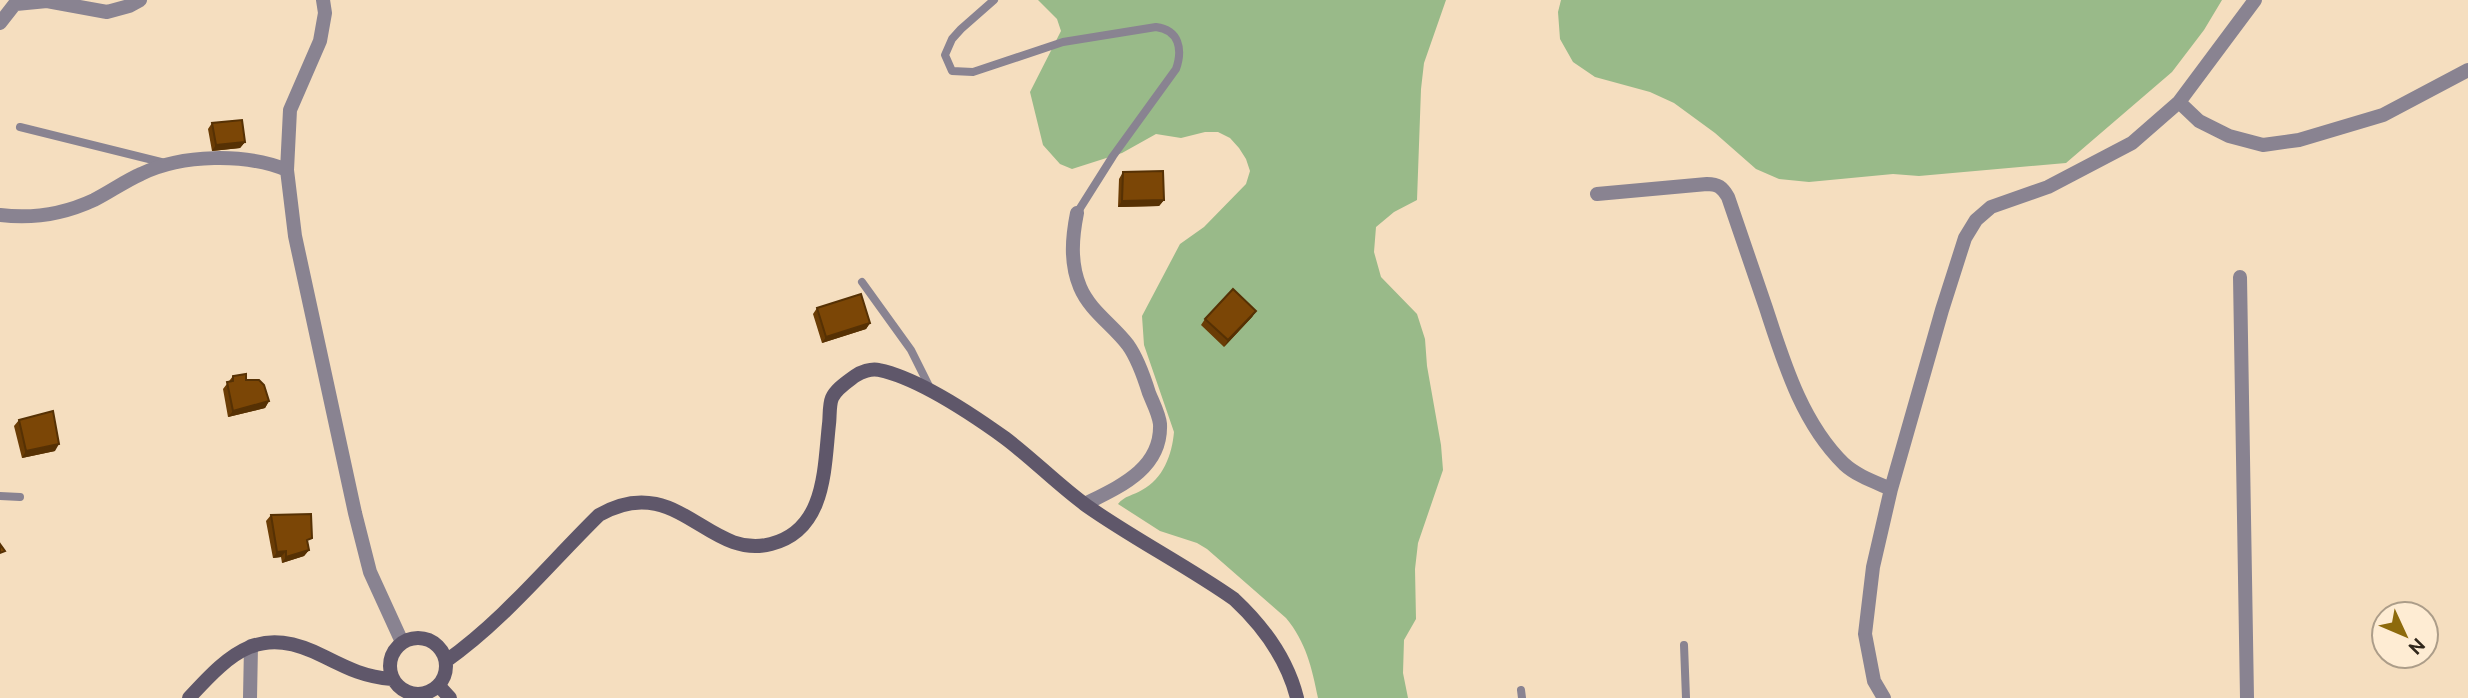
<svg xmlns="http://www.w3.org/2000/svg" width="2468" height="698" viewBox="0 0 2468 698" font-family="Ubuntu,sans-serif">
	<style>
		.green { fill: #99ba89 }
		.lines { fill: none; stroke-linecap: round; stroke-linejoin: round }
		.lane { stroke: #898391; stroke-width: 8 }
		.street { stroke: #898391; stroke-width: 14 }
		.secondary { stroke: #5f576a; stroke-width: 14 }
		.wall { fill: #6a3c05 }
		.shaded-wall { fill: #563104 }
		.building { fill: #7b4606; stroke: #563104; stroke-width: 2 }
	</style>
	<rect width="100%" height="100%" fill="#f5debf"/>
	<path class="green" d="M1038,0H1446L1424,63L1421,89L1417,200L1394,212L1376,227L1374,252L1381,277L1417,314L1425,339L1427,366L1441,445L1443,470L1418,543L1415,569L1416,619L1404,640L1403,673L1408,698H1318C1312,668 1306,642 1286,618L1207,549L1197,543L1160,531L1118,504C1124,496 1134,495 1142,490C1163,479 1172,455 1174,432L1144,345L1142,316L1180,244L1204,227L1246,184L1250,171L1246,159L1239,148L1230,138L1218,132H1205L1181,138L1156,134L1122,153L1072,169L1060,164L1043,145L1030,92L1061,31L1057,19Z
		M1561,0H2222L2204,30L2172,72L2066,163L1919,176L1893,174L1809,182L1779,179L1756,169L1715,133L1674,103L1650,92L1595,77L1573,62L1560,39L1558,12Z"/>
	<g class="lines">
		<path class="lane" d="M994,0L961,29L952,39L945,55L952,71L973,72L1063,42L1156,27C1179,30 1183,49 1176,69L1113,156L1077,213
			M20,127L165,163
			M862,282L911,350L930,388
			M0,496L20,497
			M1684,645L1686,698
			M1521,690L1522,698"/>
		<path class="street" d="M323,0L325,13L320,41L290,110L287,170L295,236L355,513L370,572L402,642
			M16,4L47,1L107,12L129,6L140,0
			M0,23L18,0
			M2179,102L2199,121L2229,136L2263,145L2299,140L2383,115L2468,70
			M1597,194L1707,184C1718,184 1722,187 1728,197C1741,234 1753,271 1766,308C1784,363 1802,423 1844,464C1857,476 1875,482 1891,489
			M1077,213C1072,238 1070,263 1080,287C1090,311 1113,325 1128,345C1138,359 1144,377 1149,393C1153,403 1159,414 1160,424C1162,469 1119,487 1085,504
			M0,215C32,219 64,214 94,200C110,192 125,181 141,174C182,154 246,153 287,170
			M2240,277L2247,698
			M250,698L251,646
			M1884,698L1874,681L1865,634L1873,567L1891,489L1942,310L1965,238L1976,220L1991,207L2048,187L2132,143L2179,102L2255,0"/>
		<path class="secondary" d="M390 666a28 28 0 1 1 56 0a28 28 0 1 1-56 0Z
			M446,661C503,621 549,564 599,515C677,470 708,561 771,544C826,530 824,469 829,424C830,417 829,405 832,398C836,389 847,382 855,376C861,372 871,368 879,370C918,378 973,415 1005,438C1033,459 1058,485 1087,506C1134,539 1187,566 1234,599C1264,627 1287,658 1297,698
			M439,686L450,698
			M189,698C233,650 261,624 325,657C349,669 365,677 392,679"/>
	</g>
	<path class="wall" d="M212,123L245,142L240,148L212,151L208,129Z
		M1123,172L1164,200L1159,206L1118,207L1119,179Z
		M817,308L870,323L866,329L822,343L813,314Z
		M1256,311L1252,317L1224,347L1201,325L1205,319Z
		M233,376L246,380L269,401L265,408L228,417L223,389Z
		M19,420L55,451L22,458L14,426Z
		M271,515L308,545L309,550L304,556L282,563L281,557L273,558L266,521Z"/>
	<path class="shaded-wall" d="M245,142L240,148L212,151L216,145Z
		M1164,200L1159,206L1118,207L1122,201Z
		M1256,311L1252,317L1224,347L1228,340Z
		M870,323L866,329L822,343L826,337Z
		M269,401L265,408L228,417L233,411Z
		M59,444L55,451L22,458L26,451Z
		M309,550L304,556L282,563L286,557Z
		M286,551L281,557L273,558L277,552Z"/>
	<path class="building" d="M242,120L245,142L216,145L212,123Z
		M1163,171L1164,200L1122,201L1123,172Z
		M1233,289L1256,311L1228,340L1205,319Z
		M861,294L870,323L826,337L817,308Z
		M246,374V380H259L264,385L269,401L233,411L227,382L233,381V376Z
		M53,411L59,444L26,451L19,420Z
		M311,514L312,538L307,540L309,550L286,557V551L277,552L271,515Z
		M0,544L5,551L0,553Z"/>
	<g transform="translate(2405 635) rotate(134)"><circle r="33" fill="#feecd3" stroke="#ac9d89" stroke-width="2"/>
	<path d="M0-5L12 26L0 18L-12 26Z" fill="#8d6a0c"/>
	<text y="-10" font-size="19" font-weight="bold" text-anchor="middle" fill="#30271b">N</text>
	</g>
</svg>
